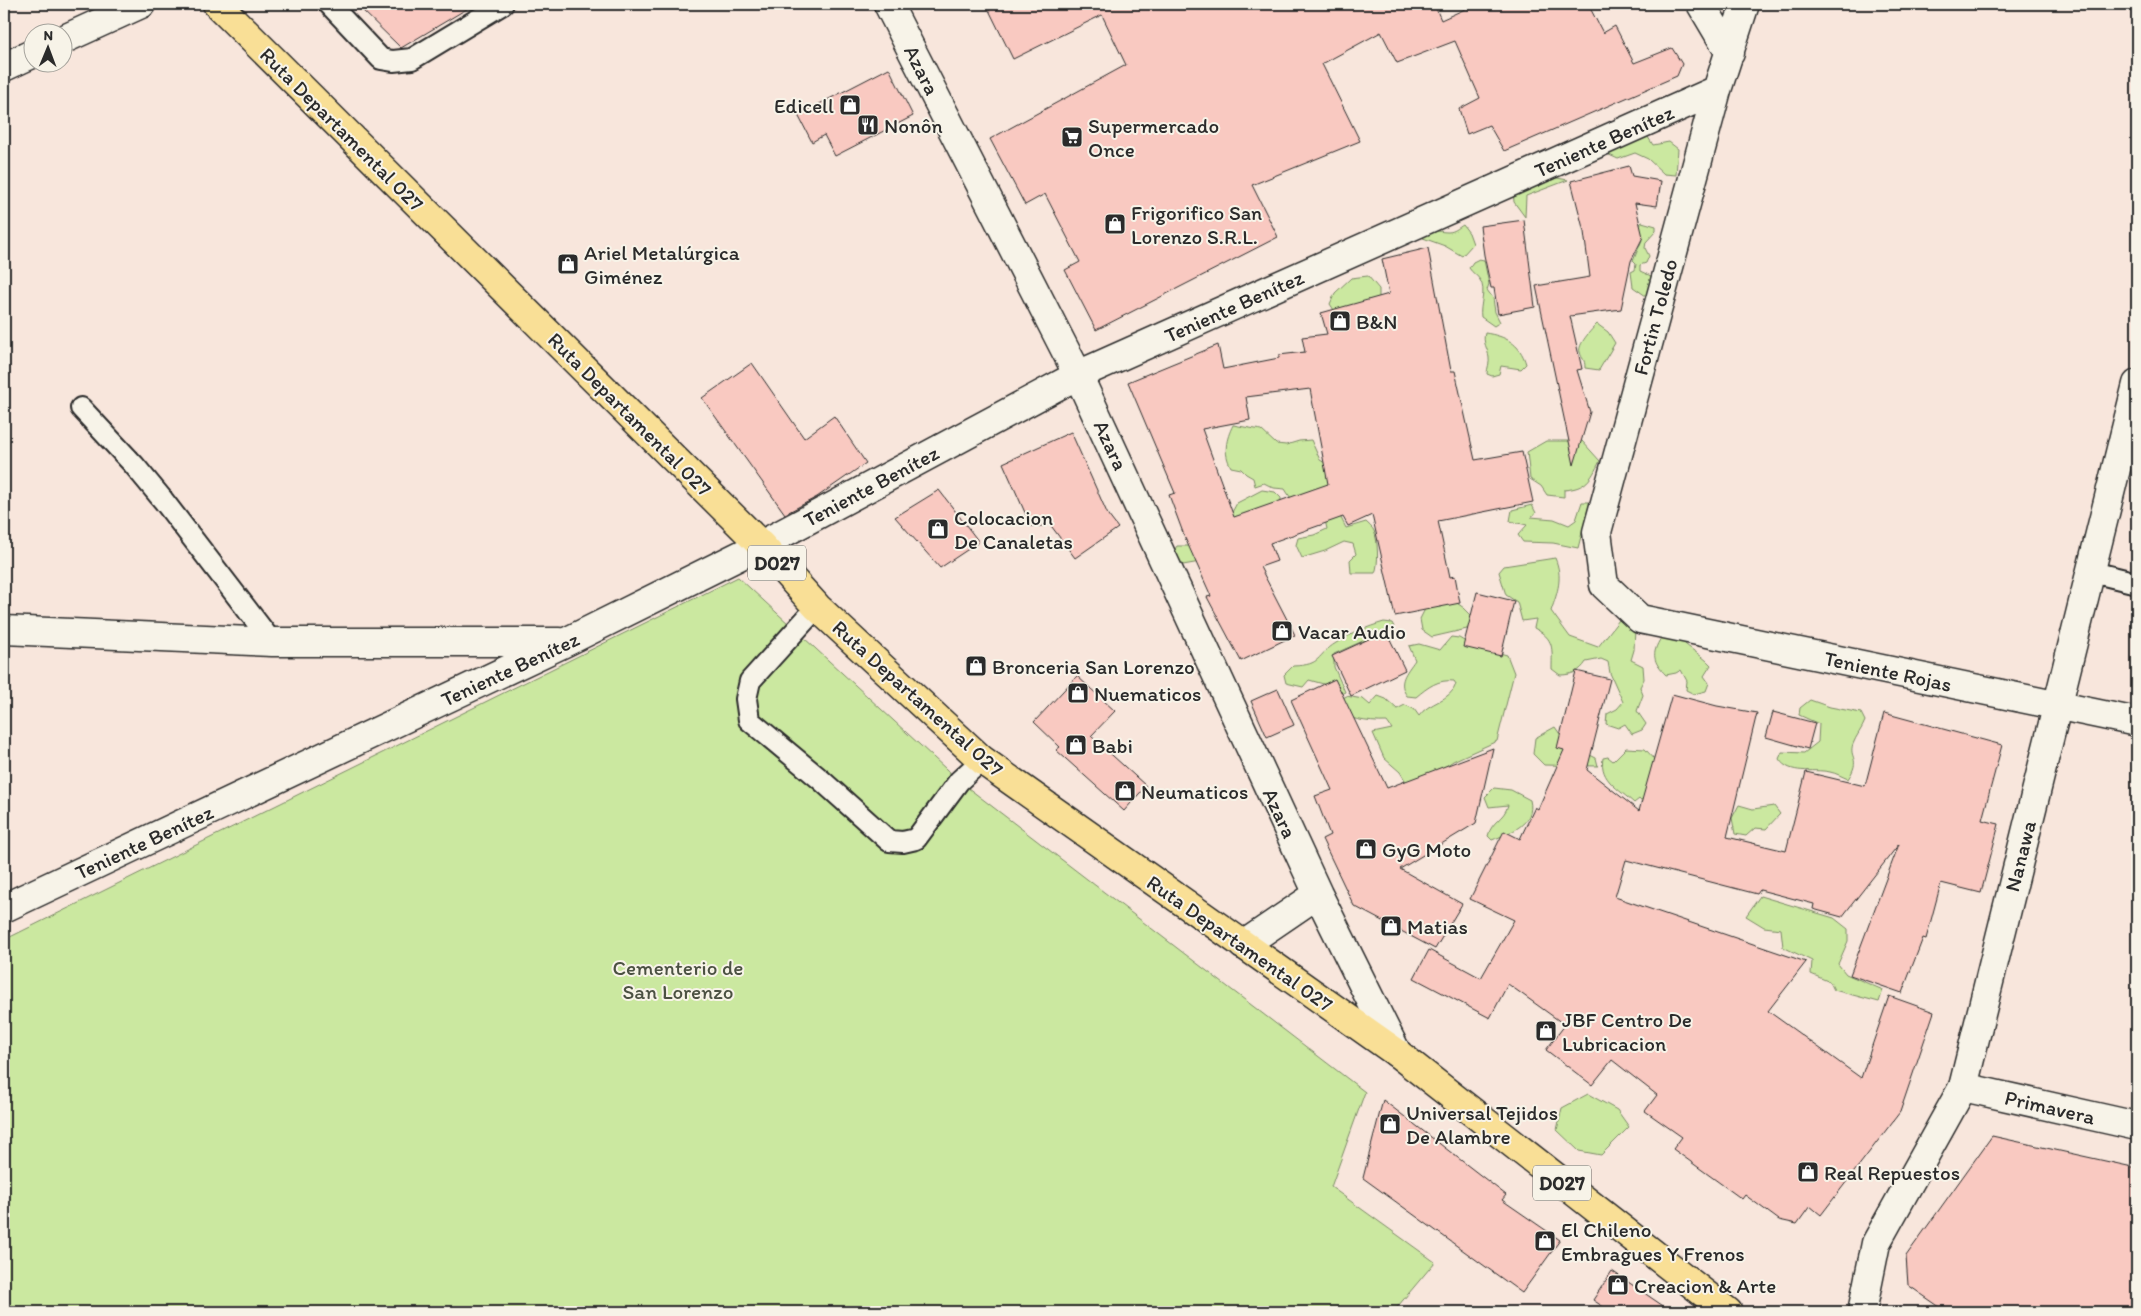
<svg xmlns="http://www.w3.org/2000/svg" width="2141" height="1316" viewBox="0 0 2141 1316" font-family="Itim,sans-serif">
	<style>
		.green { fill: #cbe8a0; stroke: #7b8a66 }
		.building { fill: #f9c9c1; stroke: #2b2b2b; fill-rule: evenodd }
		.lines { fill: none; stroke-linecap: round; stroke-linejoin: round }
		.service-casing { stroke: #2b2b2b; stroke-width: 24 }
		.minor-casing { stroke: #2b2b2b; stroke-width: 31 }
		.tertiary-casing { stroke: #2b2b2b; stroke-width: 31 }
		.primary-casing { stroke: #2b2b2b; stroke-width: 31 }
		.service { stroke: #f7f3e8; stroke-width: 20 }
		.minor { stroke: #f7f3e8; stroke-width: 28 }
		.tertiary { stroke: #f7f3e8; stroke-width: 28 }
		.primary { stroke: #f9df96; stroke-width: 28 }
		.labels { text-anchor: middle; dominant-baseline: central; stroke-width: 4; stroke-linejoin: round; paint-order: stroke }
		.shield { fill: #f7f3e8; stroke: #686764; stroke-width: 1 }
		.shield-label { font-size: 20px; font-weight: bold; fill: #2b2b2b }
		.street-label { font-size: 21px; fill: #2b2b2b; stroke: #f7f3e8 }
		.poi-label { font-size: 21px; fill: #2b2b2b; stroke: #f7f3e8; text-anchor: start }
		.park-label { font-size: 21px; fill: #4b5142; stroke: #f7f3e8 }
	</style>
	<rect width="100%" height="100%" fill="#f8e6dc"/>
	<filter id="ink" filterUnits="userSpaceOnUse"><feTurbulence type="fractalNoise" baseFrequency=".02" numOctaves="2"/><feDisplacementMap in="SourceGraphic" scale="10" xChannelSelector="R" yChannelSelector="G"/><feConvolveMatrix kernelMatrix="1 2 1 2 8 2 1 2 1" color-interpolation-filters="sRGB"/></filter>
	<g filter="url(#ink)">
		<path class="green" d="M1646,134L1653,145L1669,142L1678,149L1676,175L1664,174L1648,159L1635,153L1618,159L1596,149Z
			M1552,177L1568,180L1526,196L1525,217L1514,202L1513,190Z
			M1642,222L1656,226V231L1646,242L1645,248L1649,256L1646,263L1640,265V271L1651,276V284L1646,296L1633,287L1631,272L1635,270L1636,264L1633,261L1642,240L1636,229Z
			M1463,225L1469,233L1473,244L1462,256L1445,246L1423,238C1430,227 1437,232 1448,232C1454,232 1458,228 1463,225Z
			M1479,259L1484,260L1489,284L1487,290L1493,298L1495,312L1500,322L1494,326L1481,317C1479,305 1487,291 1480,280C1478,276 1472,273 1469,268L1473,262Z
			M1368,276L1379,289V301L1336,313L1330,304L1335,293L1351,278Z
			M1597,324L1608,332L1615,343L1599,370L1585,368C1585,358 1582,360 1580,352C1577,345 1592,329 1597,324Z
			M1485,333C1505,336 1520,343 1526,364L1521,369L1501,366L1499,374L1492,376L1487,374C1487,368 1490,363 1489,358C1488,348 1482,343 1485,333Z
			M1233,425L1261,430L1276,444L1286,445L1299,441L1311,440L1320,460L1327,464L1340,480L1292,500L1285,489L1274,488L1264,483L1255,486L1253,478L1246,474L1241,469L1231,467C1223,453 1226,439 1233,425Z
			M1546,441H1582L1600,461C1590,480 1587,488 1564,490V497L1547,495L1541,486L1530,479L1527,452Z
			M1262,490L1275,492L1281,498L1280,516L1267,530L1230,516L1237,503Z
			M1582,502H1590L1578,548L1553,543L1523,542L1518,535L1527,525L1510,521L1512,510L1532,505L1536,513L1531,517L1554,519L1569,525L1576,520Z
			M1336,508L1346,528L1366,522C1368,524 1373,528 1374,531C1378,540 1379,564 1375,573H1351L1350,560L1356,554L1353,544L1344,542L1325,551L1302,558L1296,545L1298,538L1314,535L1327,529L1323,511Z
			M1177,546H1202L1200,562L1183,565L1173,552Z
			M1555,558C1563,577 1558,591 1551,611L1570,637L1598,647L1619,620L1635,629L1634,650L1631,660L1643,666L1644,679L1640,687L1643,695L1637,711L1646,724L1642,730L1632,734L1625,724L1618,728L1606,724L1607,714L1617,709L1623,702L1610,673L1608,662L1601,659L1586,662C1580,672 1571,675 1560,675L1552,669C1552,648 1555,639 1534,628L1536,619L1522,621L1517,602L1506,595L1499,572L1504,566Z
			M738,577L959,781L1365,1092L1331,1187L1435,1262L1393,1312L4,1311V940Z
			M1451,599L1464,608L1475,619L1467,629L1432,637L1422,630L1420,619L1427,605Z
			M1384,622L1392,623L1394,627L1334,654V667L1345,692L1341,694L1338,688L1309,680L1303,687L1286,683L1284,675L1293,666C1323,665 1315,656 1336,643C1352,633 1367,627 1384,622Z
			M1451,637L1459,638L1471,645L1507,655L1514,673L1497,741L1453,761L1418,786L1408,785L1400,772L1384,758L1373,733L1392,729L1387,722C1366,723 1347,718 1328,710L1346,696L1363,699L1370,705L1378,696L1386,699L1397,709L1405,705L1414,709L1419,716C1428,702 1451,701 1456,684L1454,681C1438,679 1428,687 1416,697L1407,696C1397,682 1406,673 1415,660L1409,646L1419,644L1440,650Z
			M1678,637C1688,649 1701,654 1711,665L1704,676L1709,683L1706,691L1694,694L1686,690L1687,681L1681,670L1676,673L1666,675C1653,662 1651,654 1661,638Z
			M1810,700L1830,707L1861,713L1865,721C1862,729 1856,736 1853,744C1848,758 1862,758 1848,779C1843,777 1836,773 1830,772C1812,768 1790,776 1779,759L1782,752L1804,753L1818,742L1819,724L1799,715L1800,708Z
			M1555,727L1566,743L1596,758L1598,766L1544,765L1533,754L1535,738Z
			M1626,748L1645,749L1662,767L1650,811L1639,799L1634,803C1619,789 1599,780 1603,758L1608,757L1613,761Z
			M1494,788L1511,790L1530,800C1536,824 1510,833 1492,840L1488,836C1492,820 1504,820 1508,805L1489,807L1485,797Z
			M1739,805L1753,809L1774,806L1780,814L1766,829L1755,828L1746,836L1735,834L1732,818Z
			M1760,896L1834,918L1848,929V941L1838,964L1846,974L1883,990L1879,1002L1834,990L1830,982L1811,974L1812,961L1783,947L1781,929L1764,927L1746,916Z
			M1588,1094L1617,1110L1629,1127L1601,1155L1579,1151L1557,1130L1562,1108Z"/>
		<path class="building" d="M356,4H475L401,48Z
			M986,4H1434L1441,20L1476,4H1588L1603,33L1615,26L1634,63L1672,48L1682,64L1677,76L1504,151L1489,125L1467,134L1459,109L1480,98L1455,41L1397,63L1381,32L1322,64L1360,141L1252,185L1278,237L1096,330L1065,270L1080,262L1045,194L1025,205L990,139L1126,65L1102,15L1013,59Z
			M889,68L913,116L835,156L824,135L812,142L798,115Z
			M1629,166L1632,176L1661,181L1657,206L1635,203L1643,237L1631,261L1621,309L1570,316L1582,369L1577,370L1590,412L1574,465L1536,286L1590,277L1584,232L1571,181Z
			M1524,220L1535,307L1498,314L1494,288H1491L1484,255L1480,226Z
			M1428,248L1451,371H1455L1475,460L1522,452L1533,502L1438,521L1450,577L1455,576L1460,603L1395,616L1372,515L1348,526L1343,517L1270,543L1277,561L1260,567L1295,635L1241,661L1207,597L1211,596L1185,538L1169,495L1175,493L1128,382L1218,345L1223,369L1279,358V355L1305,352L1302,337L1327,334L1321,313L1389,294L1382,259ZM1310,389L1328,484L1234,517L1202,429L1250,420L1246,397Z
			M752,363L804,438L834,416L866,463L817,497L785,514L702,398Z
			M1071,432L1108,515L1118,528L1075,558L1049,523L1042,526H1031L1003,463Z
			M939,490L979,542L940,568L895,517Z
			M1477,592L1514,601L1501,656L1463,647Z
			M1386,631L1405,670L1351,696L1332,656Z
			M1576,671L1610,679L1587,770L1639,811L1672,694L1717,706L1757,713L1727,837L1786,851L1806,772L1865,786L1884,713L2002,745L1982,820L1999,824L1981,893L1941,883L1926,939L1923,938L1902,993L1850,975L1899,844L1842,917L1813,909L1814,904L1760,890L1757,894L1626,860L1615,897L1806,962L1768,1011L1861,1078L1889,996L1934,1012L1900,1112L1821,1215L1810,1206L1797,1224L1779,1220L1745,1195L1742,1199L1673,1149L1682,1137L1645,1111L1657,1095L1612,1060L1592,1085L1546,1050L1565,1025L1508,984L1490,1018L1414,978L1429,950L1481,978L1514,920L1470,899L1504,831L1520,839L1535,807L1538,809L1564,750L1557,748Z
			M1077,676L1115,711L1091,736L1146,786L1124,811L1056,750L1060,747L1034,722Z
			M1335,679L1387,788L1493,748L1476,823L1400,869L1462,904L1435,949L1354,906L1322,839L1330,835L1315,796L1332,790L1291,700Z
			M1278,689L1294,725L1267,737L1251,701Z
			M1773,712L1815,723L1808,749L1766,737Z
			M1383,1100L1506,1195L1502,1200L1560,1240L1522,1293L1363,1178Z
			M1992,1136L2137,1168V1312H1947L1908,1285L1906,1256Z
			M1612,1271L1672,1312H1611L1593,1300Z"/>
		<g class="lines">
			<g class="service-casing">
				<path id="service" d="M329,4L381,59L393,61L412,59L503,4
					M81,408L134,465L163,500L272,642
					M2092,572L2137,583
					M817,607L750,681L746,699L749,720L820,779L889,841L903,842L916,839L959,781L982,760"/>
			</g>
			<g class="minor-casing">
				<path id="minor" d="M888,4L1078,375L1318,894L1397,1053
					M1701,4L1730,53
					M1745,4L1717,90L1597,532L1604,585L1640,619L2137,722
					M62,40L141,4
					M4,67L32,54
					M4,630L272,642H559
					M4,908L566,642L761,545L1078,375L1717,90
					M1243,945L1318,894
					M1963,1087L2137,1126"/>
			</g>
			<g class="tertiary-casing">
				<path id="tertiary" d="M1862,1312L1876,1243L1963,1087L2137,384"/>
			</g>
			<g class="primary-casing">
				<path id="primary" d="M217,4L761,545L817,607L982,760L1397,1053L1728,1312"/>
			</g>
			<use href="#service" class="service"/>
			<use href="#minor" class="minor"/>
			<use href="#tertiary" class="tertiary"/>
			<use href="#primary" class="primary"/>
		</g>
	</g>
	<defs>
		<g id="shop-square" transform="scale(1.125)"><rect x="-9" y="-9" width="18" height="18" rx="4" fill="#2b2b2b" stroke="#f7f3e8"/><path d="M-5-2.5h2.3a2.7 3.5 0 0 1 5.4 0H5L5.5 6h-11ZM-1.5-2.5h3a1.5 2.3 0 0 0-3 0Z" fill="#fff"/></g>
		<g id="restaurant-square" transform="scale(1.125)"><rect x="-9" y="-9" width="18" height="18" rx="4" fill="#2b2b2b" stroke="#f7f3e8"/><path d="M-5-6h1v4h1v-4h1v4h1v-4h1v5L-1.5 .5V6h-2V.5L-5-1ZM5-6V6H3V1.5H1.5Q1.5-4 5-6Z" fill="#fff"/></g>
		<g id="supermarket-square" transform="scale(1.125)"><rect x="-9" y="-9" width="18" height="18" rx="4" fill="#2b2b2b" stroke="#f7f3e8"/><path d="M-6-5.5h2.5l.6 2H6L4.5 2H-2.5L-4.4-4H-6ZM-1.5 3.2a1.3 1.3 0 1 0 .1 0ZM3 3.2a1.3 1.3 0 1 0 .1 0Z" fill="#fff"/></g>
	</defs>
	<g fill-rule="evenodd">
		<use href="#shop-square" x="850" y="105"/>
		<use href="#restaurant-square" x="868" y="125"/>
		<use href="#supermarket-square" x="1072" y="137"/>
		<use href="#shop-square" x="1115" y="224"/>
		<use href="#shop-square" x="568" y="264"/>
		<use href="#shop-square" x="1340" y="321"/>
		<use href="#shop-square" x="938" y="529"/>
		<use href="#shop-square" x="1282" y="631"/>
		<use href="#shop-square" x="976" y="666"/>
		<use href="#shop-square" x="1078" y="693"/>
		<use href="#shop-square" x="1076" y="745"/>
		<use href="#shop-square" x="1125" y="791"/>
		<use href="#shop-square" x="1366" y="849"/>
		<use href="#shop-square" x="1391" y="926"/>
		<use href="#shop-square" x="1546" y="1031"/>
		<use href="#shop-square" x="1390" y="1124"/>
		<use href="#shop-square" x="1808" y="1172"/>
		<use href="#shop-square" x="1545" y="1241"/>
		<use href="#shop-square" x="1618" y="1285"/>
	</g>
	<g class="labels">
		<g class="shield">
			<rect x="748" y="545.5" width="58" height="35" rx="4"/>
			<rect x="1533" y="1165.5" width="58" height="35" rx="4"/>
		</g>
		<g class="shield-label">
			<text x="777" y="563">D027</text>
			<text x="1562" y="1183">D027</text>
		</g>
		<g class="street-label">
			<text transform="translate(922 70) rotate(63)">Azara</text>
			<text transform="translate(342 129) rotate(45)">Ruta Departamental 027</text>
			<text transform="translate(1604 141) rotate(-24)">Teniente Benítez</text>
			<text transform="translate(1234 306) rotate(-24)">Teniente Benítez</text>
			<text transform="translate(1655 317) rotate(-75)">Fortin Toledo</text>
			<text transform="translate(630 414) rotate(45)">Ruta Departamental 027</text>
			<text transform="translate(1111 445) rotate(65)">Azara</text>
			<text transform="translate(871 486) rotate(-28)">Teniente Benítez</text>
			<text transform="translate(510 669) rotate(-25)">Teniente Benítez</text>
			<text transform="translate(1888 671) rotate(12)">Teniente Rojas</text>
			<text transform="translate(918 698) rotate(42)">Ruta Departamental 027</text>
			<text transform="translate(1280 813) rotate(65)">Azara</text>
			<text transform="translate(144 842) rotate(-25)">Teniente Benítez</text>
			<text transform="translate(2020 856) rotate(-76)">Nanawa</text>
			<text transform="translate(1240 943) rotate(35)">Ruta Departamental 027</text>
			<text transform="translate(2050 1107) rotate(13)">Primavera</text>
		</g>
		<g class="poi-label">
			<text x="834" y="105" text-anchor="end">Edicell</text>
			<text x="884" y="125">Nonôn</text>
			<text x="1088" y="125">Supermercado<tspan x="1088" dy="24">Once</tspan></text>
			<text x="1131" y="212">Frigorifico San<tspan x="1131" dy="24">Lorenzo S.R.L.</tspan></text>
			<text x="584" y="252">Ariel Metalúrgica<tspan x="584" dy="24">Giménez</tspan></text>
			<text x="1356" y="321">B&amp;N</text>
			<text x="954" y="517">Colocacion<tspan x="954" dy="24">De Canaletas</tspan></text>
			<text x="1298" y="631">Vacar Audio</text>
			<text x="992" y="666">Bronceria San Lorenzo</text>
			<text x="1094" y="693">Nuematicos</text>
			<text x="1092" y="745">Babi</text>
			<text x="1141" y="791">Neumaticos</text>
			<text x="1382" y="849">GyG Moto</text>
			<text x="1407" y="926">Matias</text>
			<text x="1562" y="1019">JBF Centro De<tspan x="1562" dy="24">Lubricacion</tspan></text>
			<text x="1406" y="1112">Universal Tejidos<tspan x="1406" dy="24">De Alambre</tspan></text>
			<text x="1824" y="1172">Real Repuestos</text>
			<text x="1561" y="1229">El Chileno<tspan x="1561" dy="24">Embragues Y Frenos</tspan></text>
			<text x="1634" y="1285">Creacion &amp; Arte</text>
		</g>
		<g class="park-label">
			<text x="678" y="967">Cementerio de<tspan x="678" dy="24">San Lorenzo</tspan></text>
		</g>
	</g>
	<rect width="2141" height="1316" fill="none" stroke="#f7f3e8" stroke-width="20"/>
	<rect x="10" y="10" width="2121" height="1296" fill="none" stroke="#2b2b2b" stroke-width="2" filter="url(#ink)"/>
	<g transform="translate(48 48) rotate(1)"><circle r="24" fill="#f7f3e8" stroke="#a5a39c"/>
	<path d="M0-4L9 19L0 12L-9 19Z" fill="#2b2b2b"/>
	<text y="-8" font-size="14" font-weight="bold" text-anchor="middle" fill="#2b2b2b">N</text>
	</g>
</svg>
